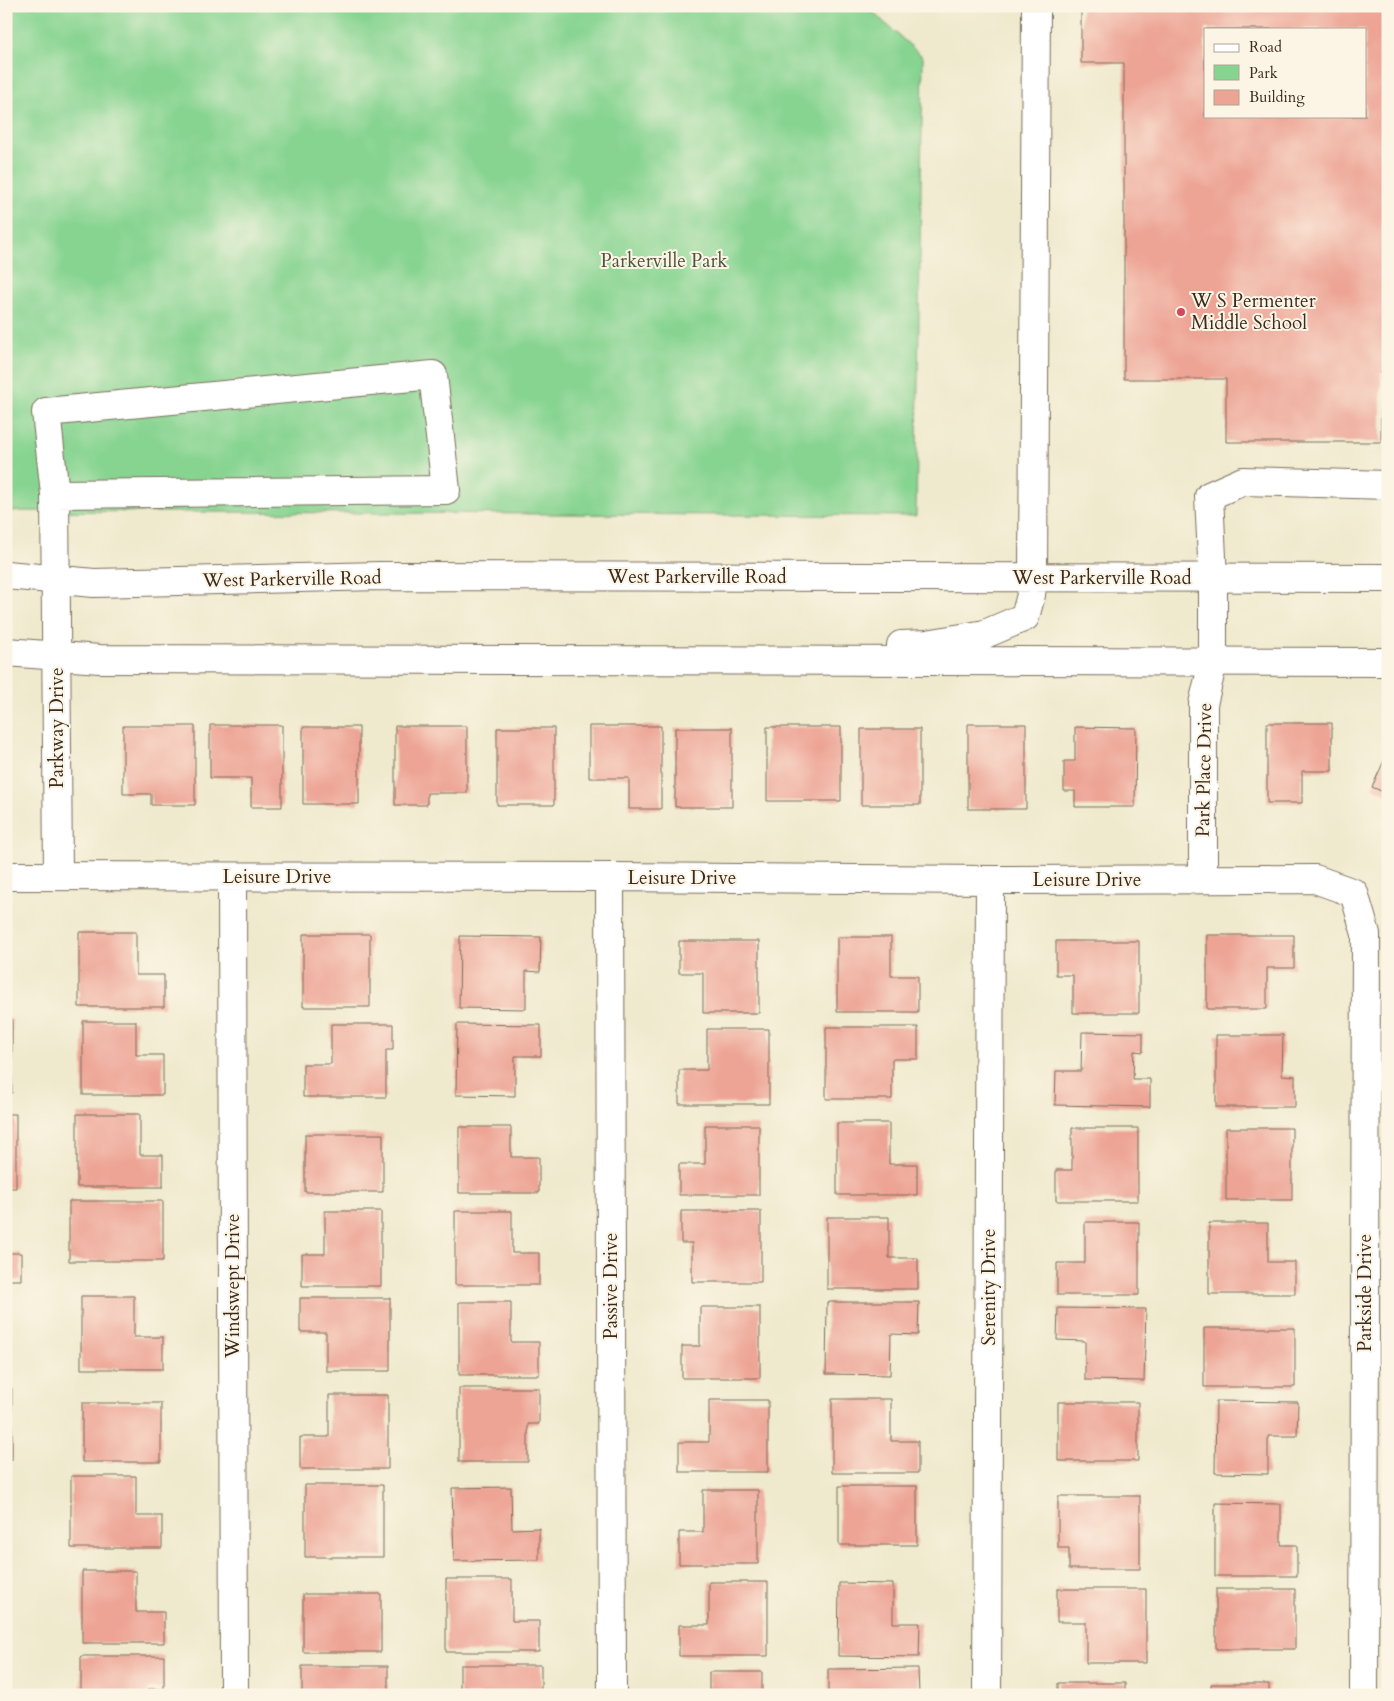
<svg xmlns="http://www.w3.org/2000/svg" width="1394" height="1701" viewBox="0 0 1394 1701" font-family="Cardo,serif">
	<style>
		.green { fill: #87d491; stroke: #617f58 }
		.building { fill: #eda495; fill-rule: evenodd }
		.lines { fill: none; stroke-linecap: round; stroke-linejoin: round }
		.minor-casing { stroke: #7a6d5b; stroke-width: 30 }
		.major-casing { stroke: #7a6d5b; stroke-width: 30 }
		.minor { stroke: #fff; stroke-width: 28 }
		.major { stroke: #fff; stroke-width: 28 }
		.poi-dot { fill: #d1495b; stroke: #fcf5e5; stroke-width: 2 }
		.labels { text-anchor: middle; dominant-baseline: central; stroke-width: 4; stroke-linejoin: round; paint-order: stroke }
		.park-label { font-size: 19px; fill: #4e543b; stroke: #fcf5e5 }
		.poi-label { font-size: 19px; fill: #3b2a1e; stroke: #fcf5e5; text-anchor: start }
		.street-label { font-size: 19px; fill: #3b2a1e; stroke: #fcf5e5 }
	</style>
	<rect width="100%" height="100%" fill="#fcf5e5"/>
	<filter id="ink" filterUnits="userSpaceOnUse"><feTurbulence type="fractalNoise" baseFrequency=".02" numOctaves="2"/><feDisplacementMap in="SourceGraphic" scale="10" xChannelSelector="R" yChannelSelector="G"/><feConvolveMatrix kernelMatrix="1 2 1 2 8 2 1 2 1" color-interpolation-filters="sRGB"/></filter>
	<filter id="wash" filterUnits="userSpaceOnUse"><feTurbulence type="fractalNoise" baseFrequency=".0096" numOctaves="4" result="noise"/><feDisplacementMap in="SourceGraphic" scale="20" xChannelSelector="R" yChannelSelector="G"/><feGaussianBlur stdDeviation="1.12" result="paint"/><feColorMatrix in="noise" values="0 0 0 0 0 0 0 0 0 0 0 0 0 0 0 0 0 1.4 0 .05"/><feComposite in="paint" operator="in"/></filter>
	<g filter="url(#wash)">
		<rect width="100%" height="100%" fill="#efe9cd"/>
		<path class="green" d="M6,6H866L923,57L916,516L6,511Z"/>
		<g id="blocks">
			<path class="building" d="M1081,6H1388V372H1381V442H1226V379H1124V63H1081ZM1205,29H1365V116H1205Z
				M1267,723H1332V771H1302V803H1267Z
				M968,724H1026V809H968Z
				M210,725H282V807H251V778H210Z
				M123,726H195V805H151V794H123Z
				M395,726H467V793H427V805H395Z
				M589,726H661V809H629V778H589Z
				M303,727H359V804H303Z
				M767,727H841V801H767Z
				M1075,727L1136,728L1135,807H1075V791H1064V761H1075Z
				M497,728H554V805H497Z
				M675,728H732V807H675Z
				M861,729H920V805H861Z
				M1388,752V794L1372,787Z
				M79,932H136V975H164V1007H79Z
				M303,934H370V1007H303Z
				M1207,935H1294V968H1267V1009H1207Z
				M460,936L541,937L540,972L526,971V1009L459,1008Z
				M837,937H891V976H918V1012H837Z
				M679,941H759V1013H703V973H679Z
				M1056,941H1139V1013H1073V975H1056Z
				M6,1019H12V1093H6Z
				M83,1021H136V1055H163V1095H83Z
				M331,1024H393V1050H386V1097H303V1064H331Z
				M457,1024L541,1025V1056H515V1096L456,1095Z
				M826,1027H918V1059H892V1099H826Z
				M707,1029H769V1104H679V1070H707Z
				M1082,1032L1143,1033V1052L1134,1051L1133,1079H1150V1107L1055,1105L1056,1071H1081Z
				M1216,1035H1283L1282,1075L1295,1076V1107H1216Z
				M6,1114H16V1188H6Z
				M77,1114H140V1155H163V1187H77Z
				M837,1123H889V1164H917V1195H837Z
				M705,1125H759V1195H679V1164H705Z
				M459,1127H511V1157H539V1193H459Z
				M1072,1128H1138V1201H1056V1170H1072Z
				M1226,1128H1292V1200H1226Z
				M305,1134H383V1192H305Z
				M69,1201H163V1261H69Z
				M325,1211H381V1286H302V1254H325Z
				M455,1211H512V1253H539V1285H455Z
				M681,1211H761V1282H692V1243H681Z
				M827,1217H889V1258H918V1289H827Z
				M1085,1222H1139V1295H1057V1263H1085Z
				M1209,1223H1268V1262H1295V1294H1209Z
				M6,1253H21V1280H6Z
				M81,1296H134V1337H163V1369H81Z
				M300,1298H390V1371H326V1332H300Z
				M459,1302H511V1342H539V1375H459Z
				M827,1302H919L918,1335L891,1334L890,1375L826,1374Z
				M700,1307H760V1378H682V1346H700Z
				M1058,1308L1146,1309L1144,1381L1085,1380V1341L1057,1340Z
				M1204,1328H1295V1387H1204Z
				M6,1388H12V1460H6Z
				M459,1388H539V1424H528V1462H459Z
				M329,1395H388V1469H300V1437H329Z
				M832,1399H891V1441H918V1473H832Z
				M709,1400H768V1472H679V1442H709Z
				M1216,1401L1298,1402L1297,1436H1268V1474L1215,1473Z
				M1058,1402H1138V1461H1058Z
				M82,1403H161V1462H82Z
				M71,1476H136V1516H162V1548H71Z
				M305,1485H383V1557H305Z
				M839,1486H917V1545H839Z
				M511,1487L512,1529L539,1528V1560L454,1561L452,1488Z
				M703,1490H758V1564H679V1532H703Z
				M1058,1496H1140V1569H1069V1548H1058Z
				M1215,1503L1281,1504V1545H1297V1576H1215Z
				M82,1571H136V1612H164V1643H82Z
				M446,1579H512V1621H539V1652H446Z
				M709,1582H768V1656H679V1625H709Z
				M839,1583L893,1584V1623H920L919,1657L838,1656Z
				M1057,1589H1146V1663H1086V1622H1057Z
				M1216,1589H1295V1649H1216Z
				M303,1594H381V1652H303Z
				M81,1656H164V1689H148V1695H81Z
				M460,1665H541V1695H460Z
				M302,1666H388V1695H302Z
				M918,1668L919,1695H828V1669Z
				M709,1672H762V1695H709Z
				M1058,1683H1125V1695H1058Z
				M1211,1684H1269V1695H1211Z"/>
		</g>
	</g>
	<g filter="url(#ink)">
		<use href="#blocks" fill-opacity="0" stroke="#7a6d5b" stroke-width="1"/>
		<g class="lines">
			<g class="minor-casing">
				<path id="minor" d="M55,494L446,490L433,375L46,412L55,494L58,876
					M1033,578L1036,6
					M6,876L610,877L990,880L1315,879L1354,893L1366,934L1364,1695
					M232,877L234,1695
					M610,877L612,1695
					M1203,879V704L1213,662V578L1209,496L1243,481L1388,485
					M987,1695L990,880"/>
			</g>
			<g class="major-casing">
				<path id="major" d="M6,575L94,583L380,576L1388,578
					M901,645L927,644L985,634L1025,617L1031,595L1033,578
					M6,652L100,659L1388,662"/>
			</g>
			<use href="#minor" class="minor"/>
			<use href="#major" class="major"/>
		</g>
	</g>
	<circle class="poi-dot" cx="1181" cy="312" r="5"/>
	<g class="labels">
		<g class="park-label">
			<text x="664" y="261">Parkerville Park</text>
		</g>
		<g class="poi-label">
			<text x="1191" y="301">W S Permenter<tspan x="1191" dy="22">Middle School</tspan></text>
		</g>
		<g class="street-label">
			<text x="697" y="577">West Parkerville Road</text>
			<text x="1102" y="578">West Parkerville Road</text>
			<text transform="translate(292 579) rotate(-1)">West Parkerville Road</text>
			<text transform="translate(57 728) rotate(-90)">Parkway Drive</text>
			<text transform="translate(1204 770) rotate(-89)">Park Place Drive</text>
			<text x="277" y="877">Leisure Drive</text>
			<text x="682" y="878">Leisure Drive</text>
			<text x="1087" y="880">Leisure Drive</text>
			<text transform="translate(233 1286) rotate(-90)">Windswept Drive</text>
			<text transform="translate(611 1286) rotate(-90)">Passive Drive</text>
			<text transform="translate(989 1287) rotate(-90)">Serenity Drive</text>
			<text transform="translate(1365 1293) rotate(-90)">Parkside Drive</text>
		</g>
	</g>
	<rect width="1394" height="1701" fill="none" stroke="#fcf5e5" stroke-width="25"/>
	<rect x="1204" y="28" width="162" height="90" fill="#fcf5e5" stroke="#afa495"/>
	<rect x="1214" y="44" width="25" height="8" fill="#ffffff" stroke="#afa495"/>
	<text x="1249" y="52" font-size="15" fill="#3b2a1e">Road</text>
	<rect x="1214" y="65" width="25" height="15" fill="#87d491" stroke="#afa495"/>
	<text x="1249" y="78" font-size="15" fill="#3b2a1e">Park</text>
	<rect x="1214" y="90" width="25" height="15" fill="#eda495" stroke="#afa495"/>
	<text x="1249" y="102" font-size="15" fill="#3b2a1e">Building</text>
</svg>
